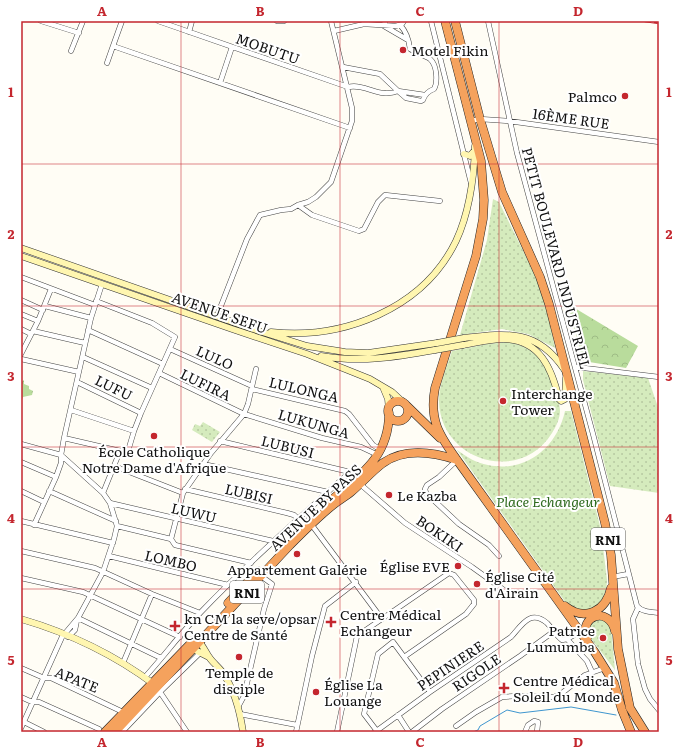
<svg xmlns="http://www.w3.org/2000/svg" width="680" height="753" viewBox="0 0 680 753" font-family="Literata,serif">
	<style>
		.grass { fill: url(#grass-dots) }
		.forest { fill: url(#forest-crowns) }
		.lines { fill: none; stroke-linecap: round; stroke-linejoin: round }
		.stream { stroke: #3f96cf; stroke-width: 1 }
		.street-casing { stroke: #444; stroke-width: 5.5 }
		.secondary-casing { stroke: #333; stroke-width: 7 }
		.highway-casing { stroke: #222; stroke-width: 9 }
		.street { stroke: #fff; stroke-width: 4.5 }
		.secondary { stroke: #fff6b0; stroke-width: 6 }
		.highway { stroke: #f5a25d; stroke-width: 8 }
		.rail-casing { stroke: #c4262e; stroke-width: 2.5 }
		.rail { stroke: #fff; stroke-width: 1; stroke-dasharray: 3; stroke-linecap: butt }
		.secondary-bridge-casing { stroke: #333; stroke-width: 7; stroke-linecap: butt }
		.secondary-bridge { stroke: #fff6b0; stroke-width: 6 }
		.grid { fill: none; stroke: #c4262e; stroke-width: 1; stroke-opacity: 0.55 }
		.poi-dot { fill: #c4262e; stroke: #fff; stroke-width: 1.5 }
		.labels { text-anchor: middle; dominant-baseline: central; stroke-width: 4; stroke-linejoin: round; paint-order: stroke }
		.shield { fill: #fff; stroke: #585858; stroke-width: 1 }
		.shield-label { font-size: 13px; font-weight: bold; fill: #111 }
		.street-label { font-size: 14px; fill: #111; stroke: #fff }
		.poi-label { font-size: 14px; fill: #111; stroke: #fff; text-anchor: start }
		.park-label { font-size: 14px; font-style: italic; fill: #2f6b1f; stroke: #fff }
		.neatline { fill: none; stroke: #c4262e; stroke-width: 1.5 }
		.grid-label { font-size: 13px; text-anchor: middle; font-weight: bold; fill: #c4262e }
	</style>
	<defs>
		<pattern id="grass-dots" width="8" height="8" patternUnits="userSpaceOnUse"><rect width="8" height="8" fill="#d5ebbd"/><path d="M2 2h.1M6 6h.1" fill="none" stroke="#b6c8a1" stroke-width="1.8" stroke-linecap="round"/></pattern>
		<pattern id="forest-crowns" width="20" height="18" patternUnits="userSpaceOnUse"><rect width="20" height="18" fill="#b9dc9c"/><path d="M2 6a3 3 0 1 1 6 0M12 15a3 3 0 1 1 6 0" fill="none" stroke="#9ebc85"/></pattern>
	</defs>
	<rect width="100%" height="100%" fill="#fffdf5"/>
	<path class="grass" d="M493,199L499,202L536,277L547,308L555,348L528,334L502,329L460,335L487,240Z
		M507,342C532,346 541,357 551,379C554,386 560,403 560,411C560,418 556,427 552,433C520,485 440,461 439,401C439,384 447,367 452,351L488,344Z
		M583,371L648,378L659,410V493L610,486L583,380Z
		M565,411H571L601,530L607,580C607,598 594,618 574,608C572,607 569,604 566,603L457,450C467,457 476,463 488,465C527,473 557,447 565,411Z
		M203,422L220,432L212,442L192,430L195,424L200,426Z
		M594,620H605L611,628L615,670L589,636V625Z"/>
	<path class="forest" d="M568,304L638,346L626,368L583,361Z
		M24,380V384L29,386V389L33,391L32,395L23,397L21,402V382Z"/>
	<g class="lines">
		<path class="stream" d="M473,732L478,730L480,726L507,710L520,713L571,707L616,715"/>
		<g class="street-casing">
			<path id="street" d="M41,21L79,33
				M122,21L113,46L350,128
				M158,21L348,87C366,83 379,99 398,91L406,98L421,101L423,100C425,94 428,91 434,89C438,82 437,65 430,59C424,55 416,53 410,49C409,41 406,31 400,25
				M277,21H284
				M385,21L384,26L408,40
				M431,21L471,183
				M488,21L517,153L593,434L637,606C642,612 651,612 659,613
				M334,31L364,24L396,26L402,24L404,21
				M189,32L192,21
				M71,51L83,21
				M107,63L113,46
				M343,67L380,74L398,91L425,95
				M220,83L232,47
				M471,121L480,119L509,121L659,142
				M298,205L312,215L359,231L364,229L378,202L385,195L440,201
				M21,277L95,305
				M21,300L43,310
				M45,306L91,318
				M21,314L38,321
				M217,316L247,239L260,215L281,210L291,209L298,205L308,202L316,197L331,182L352,121V108L331,21
				M21,329L31,334
				M88,330L163,364
				M33,331L85,343
				M170,349L252,386
				M21,354L38,321L51,289
				M83,357L152,388
				M21,359L79,372
				M576,367L659,377
				M159,373L244,414L322,438L361,447L378,455
				M77,382L141,413
				M252,389L345,411L349,414L373,445L381,450
				M71,410L134,431
				M64,438L120,451H128L134,431L141,413L175,337L152,323L96,301
				M220,441L350,472L359,476
				M21,444L61,455L103,493L110,503L117,526L114,539L103,572L78,618L62,637L21,728
				M457,460L439,477L427,485L425,489L426,493L459,524L489,545L499,556
				M21,462L56,477
				M203,464L328,492
				M114,466L183,493
				M360,484L405,523L472,567L511,595
				M185,489L287,513L294,515L304,524
				M21,491L44,502
				M49,491L116,521
				M103,493L120,451
				M110,503L273,541
				M308,520L382,619
				M21,521L113,543
				M34,525L56,477L61,463V455L64,438L91,318L102,284
				M117,526L171,539
				M171,539L183,493L211,453L244,414L248,404L256,369
				M171,539L175,545L251,563
				M21,551L95,568L152,594L200,613
				M109,556L228,585
				M612,577L628,574
				M21,578L83,592L180,637
				M638,608L633,619L638,664L645,689L650,699L659,710
				M78,618L161,658
				M68,637L75,630L77,620
				M567,639L587,661L592,672
				M123,663L152,594
				M21,668L44,678H51L125,713
				M145,677C164,656 181,633 201,612C248,563 299,518 350,472
				M160,692L187,732
				M21,697L32,702H39L99,729
				M238,707L244,696L264,609L272,584L261,576
				M240,714L297,725
				M398,715L409,732
				M24,722L44,732
				M456,726L476,712L502,697L517,696L554,697L562,693L585,675L605,668
				M377,731L364,714L378,654L393,642L430,692
				M122,732L160,692L200,653
				M296,732L312,656L325,606L356,582
				M337,732L357,636L449,573L454,575L474,600V604L466,614L404,657
				M375,732L430,692L511,637C522,625 530,609 547,623C552,628 555,635 562,640L567,639L581,631
				M412,732L442,709L520,656L553,632
				M525,732L528,725L534,721L538,722L537,732"/>
		</g>
		<g class="secondary-casing">
			<path id="secondary" d="M464,154L470,156L475,150
				M21,248L253,329L307,346L345,352L368,353L437,343
				M21,256L232,329L307,354L345,369L370,379L392,392L405,404
				M271,332C343,340 423,309 456,241C470,211 474,179 475,146
				M464,338C507,333 537,329 564,369
				M463,345C476,343 490,339 503,339C540,339 552,369 559,399L561,401L565,399L566,378
				M321,356C360,363 396,357 435,350
				M383,387L388,399L389,410
				M21,619C69,633 115,655 155,685
				M197,639C202,644 205,651 209,657C213,663 219,667 223,673C235,691 240,711 243,732
				M189,647L209,657"/>
		</g>
		<g class="highway-casing">
			<path id="highway" d="M445,21L481,161L484,200L483,219L476,256L435,388C429,420 439,435 457,460L594,651L614,683L622,710L631,732
				M455,21L480,119L502,192L540,277L549,304L605,523L611,555L618,649L630,708L645,732
				M388 411a10 10 0 1 1 20 0a10 10 0 1 1-20 0Z
				M405,404L440,438
				M328,503C359,476 389,458 389,413
				M228,603L258,571
				M565,606C585,622 606,611 611,588
				M587,638C578,616 609,605 615,631
				M105,732L197,637
				M115,732L290,545C304,531 318,517 333,505C339,500 345,497 351,492C362,483 371,472 383,463C404,448 433,452 457,460"/>
		</g>
		<use href="#street" class="street"/>
		<use href="#secondary" class="secondary"/>
		<use href="#highway" class="highway"/>
		<g class="rail-casing">
			<path id="rail" d="M645,21L659,23"/>
		</g>
		<use href="#rail" class="rail"/>
		<g class="secondary-bridge-casing">
			<path id="secondary-bridge" d="M437,343L464,338
				M435,350L463,345"/>
		</g>
		<use href="#secondary-bridge" class="secondary-bridge"/>
	</g>
	<path class="grid" d="M181,21V732M340,21V732M499,21V732M21,164H659M21,306H659M21,447H659M21,589H659"/>
	<g class="poi-dot">
		<circle cx="403" cy="50" r="4"/>
		<circle cx="625" cy="96" r="4"/>
		<circle cx="503" cy="401" r="4"/>
		<circle cx="154" cy="436" r="4"/>
		<circle cx="389" cy="495" r="4"/>
		<circle cx="297" cy="554" r="4"/>
		<circle cx="458" cy="566" r="4"/>
		<circle cx="477" cy="584" r="4"/>
		<path d="M329 616h4v4h4v4h-4v4h-4v-4h-4v-4h4z"/>
		<path d="M173 620h4v4h4v4h-4v4h-4v-4h-4v-4h4z"/>
		<circle cx="603" cy="638" r="4"/>
		<circle cx="239" cy="657" r="4"/>
		<path d="M502 682h4v4h4v4h-4v4h-4v-4h-4v-4h4z"/>
		<circle cx="316" cy="692" r="4"/>
	</g>
	<g class="labels">
		<g class="shield">
			<rect x="591" y="528" width="34" height="22" rx="3"/>
			<rect x="230" y="581" width="34" height="22" rx="3"/>
		</g>
		<g class="shield-label">
			<text x="608" y="539">RN1</text>
			<text x="247" y="592">RN1</text>
		</g>
		<g class="street-label">
			<text transform="translate(268 48) rotate(19)">MOBUTU</text>
			<text transform="translate(571 118) rotate(8)">16ÈME RUE</text>
			<text transform="translate(557 258) rotate(75)">PETIT BOULEVARD INDUSTRIEL</text>
			<text transform="translate(220 312) rotate(19)">AVENUE SEFU</text>
			<text transform="translate(215 357) rotate(24)">LULO</text>
			<text transform="translate(206 384) rotate(26)">LUFIRA</text>
			<text transform="translate(114 387) rotate(26)">LUFU</text>
			<text transform="translate(304 389) rotate(13)">LULONGA</text>
			<text transform="translate(314 423) rotate(16)">LUKUNGA</text>
			<text transform="translate(288 446) rotate(14)">LUBUSI</text>
			<text transform="translate(249 493) rotate(13)">LUBISI</text>
			<text transform="translate(315 507) rotate(-43)">AVENUE BY PASS</text>
			<text transform="translate(194 512) rotate(13)">LUWU</text>
			<text transform="translate(440 533) rotate(34)">BOKIKI</text>
			<text transform="translate(171 560) rotate(13)">LOMBO</text>
			<text transform="translate(450 665) rotate(-34)">PEPINIERE</text>
			<text transform="translate(476 672) rotate(-34)">RIGOLE</text>
			<text transform="translate(77 679) rotate(22)">APATE</text>
		</g>
		<g class="poi-label">
			<text x="411" y="50">Motel Fikin</text>
			<text x="617" y="96" text-anchor="end">Palmco</text>
			<text x="511" y="393">Interchange<tspan x="511" dy="16">Tower</tspan></text>
			<text x="154" y="451" text-anchor="middle">École Catholique<tspan x="154" dy="16">Notre Dame d'Afrique</tspan></text>
			<text x="397" y="495">Le Kazba</text>
			<text x="450" y="566" text-anchor="end">Église EVE</text>
			<text x="297" y="569" text-anchor="middle">Appartement Galérie</text>
			<text x="485" y="576">Église Cité<tspan x="485" dy="16">d'Airain</tspan></text>
			<text x="340" y="614">Centre Médical<tspan x="340" dy="16">Echangeur</tspan></text>
			<text x="184" y="618">kn CM la seve/opsar<tspan x="184" dy="16">Centre de Santé</tspan></text>
			<text x="595" y="630" text-anchor="end">Patrice<tspan x="595" dy="16">Lumumba</tspan></text>
			<text x="239" y="672" text-anchor="middle">Temple de<tspan x="239" dy="16">disciple</tspan></text>
			<text x="513" y="680">Centre Médical<tspan x="513" dy="16">Soleil du Monde</tspan></text>
			<text x="324" y="684">Église La<tspan x="324" dy="16">Louange</tspan></text>
		</g>
		<g class="park-label">
			<text x="548" y="501">Place Echangeur</text>
		</g>
	</g>
	<rect width="680" height="753" fill="none" stroke="#ffffff" stroke-width="44"/>
	<rect x="22" y="22" width="636" height="709" class="neatline"/>
	<g class="grid-label">
		<text x="102" y="16">A</text>
		<text x="260" y="16">B</text>
		<text x="420" y="16">C</text>
		<text x="578" y="16">D</text>
		<text x="11" y="97">1</text>
		<text x="669" y="97">1</text>
		<text x="11" y="239">2</text>
		<text x="669" y="239">2</text>
		<text x="11" y="381">3</text>
		<text x="669" y="381">3</text>
		<text x="11" y="523">4</text>
		<text x="669" y="523">4</text>
		<text x="11" y="665">5</text>
		<text x="669" y="665">5</text>
		<text x="102" y="747">A</text>
		<text x="260" y="747">B</text>
		<text x="420" y="747">C</text>
		<text x="578" y="747">D</text>
	</g>
</svg>
